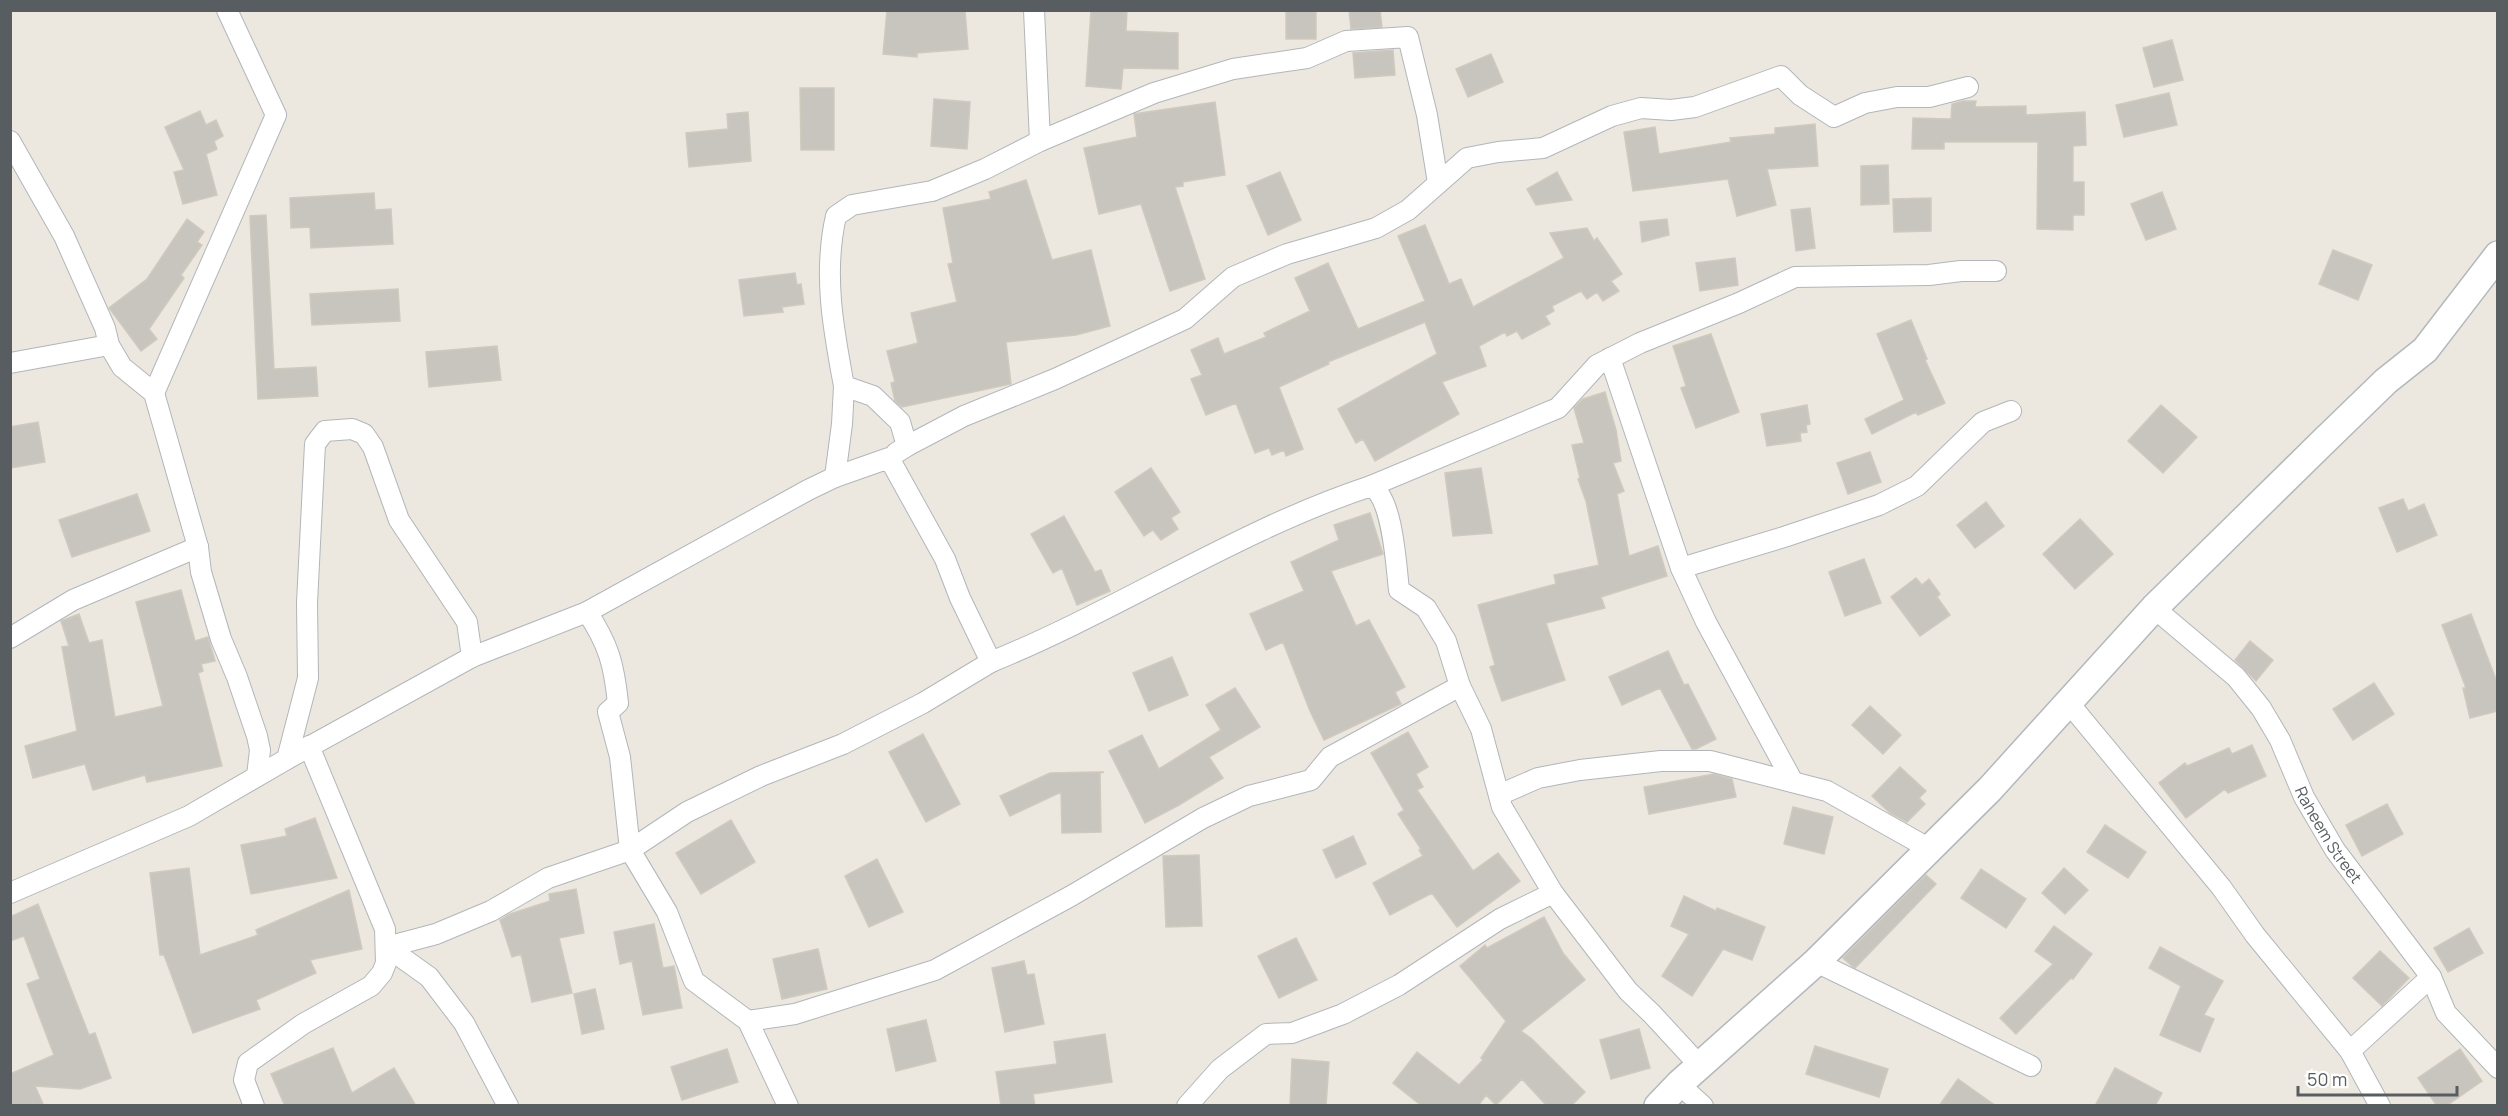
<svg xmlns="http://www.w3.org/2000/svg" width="2508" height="1116" viewBox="0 0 2508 1116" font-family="Manrope,sans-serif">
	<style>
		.building { fill: #c8c5bf; stroke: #d0c9be; stroke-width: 1.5 }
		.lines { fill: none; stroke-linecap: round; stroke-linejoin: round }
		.street-casing { stroke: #b2b6ba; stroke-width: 22 }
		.secondary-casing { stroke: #b3b8bd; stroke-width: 30 }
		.street { stroke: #fff; stroke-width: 20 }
		.secondary { stroke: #fff; stroke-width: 27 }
		.labels { text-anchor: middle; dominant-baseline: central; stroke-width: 5; stroke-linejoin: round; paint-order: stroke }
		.street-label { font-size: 16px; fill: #585d61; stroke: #fff }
	</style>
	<rect width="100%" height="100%" fill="#ece8df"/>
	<path class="building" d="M887,10H965L968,49L917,53V57L883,54Z
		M1091,10H1127L1126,31L1178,33V69L1123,68L1121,89L1086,86Z
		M1286,10H1316V39H1286Z
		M1349,10H1380L1382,27L1351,29Z
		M2172,40L2183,80L2154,87L2143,48Z
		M1393,50L1395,75L1355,78L1353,53Z
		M1491,54L1503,82L1468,97L1456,69Z
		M800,88H834V150H801Z
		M2169,93L2177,125L2124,137L2116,105Z
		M934,99L970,102L967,149L931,146Z
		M1963,101H1976L1975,107L2026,106V115L2085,112L2086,145L2073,146V182H2084V215H2073V230L2037,229L2038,142H1944V149H1912L1913,118L1951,119L1952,104Z
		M1215,102L1225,175L1183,182V186L1175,187L1205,279L1170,291L1141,204L1099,214L1084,148L1137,137L1134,114Z
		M200,111L206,125L216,120L223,136L214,141L217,149L206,154L217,195L183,204L174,172L184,170L165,127Z
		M748,112L751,161L689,167L686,133L728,129L727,114Z
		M1815,124L1818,166L1767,169L1776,205L1737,216L1728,179L1633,191L1624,132L1655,127L1659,154L1731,142L1730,138L1775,134V128Z
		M1888,165L1889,204L1861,205V166Z
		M1280,172L1301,220L1268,235L1247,186Z
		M1557,172L1572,200L1536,205L1527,189Z
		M1026,180L1052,260L1091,250L1110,326L1076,335L1006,342L1011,384L902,407L895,401L891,383L895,382L887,351L918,343L911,313L957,302L948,264L953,263L943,208L991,199L989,192Z
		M2162,192L2176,229L2146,240L2131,204Z
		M374,193L375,210L391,209L393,244L311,248L310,227L291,228L290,198Z
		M1931,198V231L1894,232L1893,199Z
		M1810,208L1815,248L1796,251L1791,210Z
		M266,215L274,369L316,367L318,396L258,399L250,216Z
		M187,219L204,232L197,242L202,245L181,275L184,278L149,329L157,339L141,351L109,308L147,279Z
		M1667,219L1669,235L1642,242L1640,222Z
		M1425,225L1449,284L1461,279L1473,307L1564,258L1550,233L1587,228L1594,241L1597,238L1622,274L1611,281L1619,291L1603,301L1597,292L1587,299L1581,291L1552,306L1554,311L1545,316L1550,324L1522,339L1517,331L1507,336L1505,332L1479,346L1486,366L1442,382L1459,414L1375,461L1363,439L1356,443L1338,409L1437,354L1425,322L1328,362L1329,364L1279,387L1303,449L1286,456L1284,450L1272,455L1269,448L1255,453L1236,403L1206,415L1191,379L1202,375L1191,350L1218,338L1224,354L1266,337L1264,333L1310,311L1295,278L1328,263L1358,329L1425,301L1398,236Z
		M2333,250L2372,265L2358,300L2319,284Z
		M1735,258L1738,285L1700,291L1696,263Z
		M795,273L797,285L801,284L804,304L782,307L783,312L744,316L739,280Z
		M398,289L400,321L312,325L310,294Z
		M1911,320L1927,359L1925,360L1945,403L1918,415L1916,412L1872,434L1865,419L1904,400L1877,334Z
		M1711,334L1739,412L1696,428L1681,388L1686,386L1673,346Z
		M497,346L501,380L429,387L426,352Z
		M1605,392L1616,430L1621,461L1613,463L1624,491L1617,494L1629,556L1658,546L1667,576L1601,597L1605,608L1546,623L1565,680L1502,701L1490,667L1495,665L1478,605L1556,584L1554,575L1599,565L1586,501L1578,479L1580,478L1572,445L1584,443L1574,408L1583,399Z
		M1807,405L1810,424L1806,425L1807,432L1800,433L1801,441L1767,446L1761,414Z
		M2161,405L2197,437L2163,473L2128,441Z
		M38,422L45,462L10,468V427Z
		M1870,452L1881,482L1848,494L1837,463Z
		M1151,468L1180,512L1171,518L1178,529L1161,540L1153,530L1144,536L1115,492Z
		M1481,468L1492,533L1453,536L1445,473Z
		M137,494L150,531L72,557L59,520Z
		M2403,499L2408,511L2424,504L2437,535L2397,552L2379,508Z
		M1986,502L2004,526L1975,548L1957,525Z
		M1370,513L1383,554L1331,571L1356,626L1369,620L1405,687L1395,692L1401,704L1324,740L1310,711L1283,642L1266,650L1250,614L1304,591L1291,562L1339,540L1334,525Z
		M1064,516L1095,572L1101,570L1110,591L1077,605L1062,568L1053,573L1031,534Z
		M2080,519L2113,554L2075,589L2043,554Z
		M1864,559L1881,603L1845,616L1829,572Z
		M1916,578L1922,585L1929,579L1940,594L1937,597L1950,615L1920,636L1891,597Z
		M181,590L195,641L208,637L215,661L201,664L203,671L198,673L222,766L147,782L145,775L93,790L85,764L33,778L25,746L77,731L62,647L69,646L61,621L79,614L89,643L102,640L115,717L163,706L136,602Z
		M2471,614L2498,685V711L2470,718L2463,688H2466L2442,625Z
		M2250,641L2273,660L2256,681L2235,660Z
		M1668,651L1684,685L1688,684L1716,739L1696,749H1692L1660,688L1622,705L1609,677Z
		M1172,657L1188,695L1149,711L1133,673Z
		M2374,683L2394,714L2353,740L2333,709Z
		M1235,688L1260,727L1209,757L1223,778L1179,805L1145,823L1109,751L1142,735L1159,769L1221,730L1206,705Z
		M1870,706L1901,735L1883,754L1852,725Z
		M1408,732L1428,767L1416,774L1423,787L1417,790L1473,871L1498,853L1520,881L1457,927L1432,893L1390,915L1373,883L1423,856L1419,850L1421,849L1398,814L1404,810L1371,753Z
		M923,734L960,804L926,822L889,752Z
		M2252,745L2266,776L2228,793L2225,789L2186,818L2159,783L2185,763L2187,766L2229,748L2232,754Z
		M1900,767L1926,791L1919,798L1925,804L1907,822L1890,813L1872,796Z
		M1094,772H1104L1100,773L1101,832L1062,833L1061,792L1010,816L1000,796L1050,773Z
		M1714,774L1732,779L1736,797L1649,814L1644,787Z
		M2387,804L2403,834L2362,856L2346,825Z
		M1793,807L1833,817L1824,854L1784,844Z
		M315,818L337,878L251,894L241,845L287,836L285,829Z
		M731,820L755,862L701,894L676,853Z
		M2105,825L2146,852L2128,878L2087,852Z
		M1353,836L1366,864L1336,878L1323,850Z
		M1199,855L1202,926L1166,927L1163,856Z
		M877,859L903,912L869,927L845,876Z
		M189,868L200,955L258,935L256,930L349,890L362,949L310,960L316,973L256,1000L260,1009L193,1033L164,955H160L150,873Z
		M2064,868L2088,890L2065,914L2042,893Z
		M1981,869L2026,899L2006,928L1961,898Z
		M1926,875L1936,884L1855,968L1852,966L1843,958Z
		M576,889L584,933L559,938L572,993L532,1002L521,954L512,957L500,920L510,914L550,901L549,894Z
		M1684,896L1716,911L1717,908L1765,927L1752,960L1723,949L1692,996L1662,976L1689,934L1671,926Z
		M38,904L89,1035L95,1033L111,1078L80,1089L35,1086L44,1106H10V1074L54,1055L27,984L40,979L24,936L10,941V917Z
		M1544,917L1563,953L1585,980L1521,1031L1532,1039L1585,1092L1571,1106H1547L1522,1079L1496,1105L1486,1095L1478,1106H1422L1393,1083L1417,1052L1459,1085L1483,1060L1481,1058L1506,1021L1460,966L1485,945L1487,948Z
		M654,924L663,968L674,966L682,1008L643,1015L632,961L620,964L614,932Z
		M2054,926L2092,954L2073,979L2071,978L2016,1034L2000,1018L2053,964L2035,951Z
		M2469,928L2483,953L2448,972L2434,948Z
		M1296,938L1317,980L1279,998L1258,956Z
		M2160,947L2223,981L2204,1015L2214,1019L2200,1052L2160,1035L2181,986L2149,968Z
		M818,949L827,989L782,999L773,959Z
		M2380,951L2409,978L2382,1006L2353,978Z
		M1024,961L1027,975L1034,974L1044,1024L1005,1032L992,968Z
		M595,989L604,1029L582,1034L574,994Z
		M926,1020L936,1061L896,1071L887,1029Z
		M1639,1029L1650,1068L1611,1079L1600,1040Z
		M1105,1034L1112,1082L1033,1094L1035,1106H1001L996,1072L1057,1064L1054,1042Z
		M1815,1046L1888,1069L1879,1097L1806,1074Z
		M333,1048L352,1093L394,1068L416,1106H285L271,1074Z
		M727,1049L738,1082L682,1100L671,1067Z
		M2460,1049L2482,1081L2446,1106H2437L2418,1078Z
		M1292,1059L1329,1062L1326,1106H1290Z
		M2115,1068L2162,1093L2155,1106H2095Z
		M1958,1079L1996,1106H1939Z"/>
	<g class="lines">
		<g class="street-casing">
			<g id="street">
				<path d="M1034,10L1040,141"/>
				<path d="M10,141L64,236L105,328L109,345L122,367L154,393L198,547L201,572L221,639L237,677L257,736L260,750L257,776"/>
				<path d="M1610,358L1681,568L1706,622L1793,782"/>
				<path d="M10,363L109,345"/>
				<path d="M154,393L276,115L227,10"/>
				<path d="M907,446L964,416L1055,379L1185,319L1233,277L1287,254L1376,228L1408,210L1467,158L1498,152L1543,148L1612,116L1641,108L1671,110L1695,107L1781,76L1800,95L1834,117L1865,103L1897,97H1929L1968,87"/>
				<path d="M896,453L907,446L900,422L873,396L844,386C833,328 823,273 836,216L852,205L932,191L985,169L1040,141L1154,93L1233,69L1307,58L1346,41L1408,37L1427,115L1438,183"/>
				<path d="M835,477L842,424L844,386"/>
				<path d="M1371,486L1558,408L1597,365L1640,343L1739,303L1795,277L1929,275L1961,271H1996"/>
				<path d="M1681,568L1784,537L1879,505L1917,486L1983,422L2011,411"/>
				<path id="s1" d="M2154,608L2236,677L2261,708L2280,740L2304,797L2335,850L2431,977L2446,1013L2498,1068"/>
				<path d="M587,612C609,645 614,665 618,703L608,712L620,757L630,850L667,912L694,981L748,1021L788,1106"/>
				<path d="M10,638L73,600L198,547"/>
				<path d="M2068,702L2221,887L2255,935L2350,1051L2380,1106"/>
				<path d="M287,759L308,678L307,603L315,444L325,431L352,429L364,434L373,447L399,520L467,622L472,657"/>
				<path d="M1499,795L1538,778L1580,770L1661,761H1710L1827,791L1930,849"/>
				<path d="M10,893L189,816L287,759L472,657L587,612L808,490L835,477L889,458L945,559L960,598L991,662C1121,609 1238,530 1371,486C1393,498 1396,565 1399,590L1426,608L1446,641L1460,686L1481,729L1502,807L1553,893L1628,991L1652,1014L1700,1066"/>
				<path d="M387,947L436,934L491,911L548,878L630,850L687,812L761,776L843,744L923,703L991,662"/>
				<path d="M387,947L429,977L464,1023L508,1106"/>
				<path d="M1816,962L2031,1066"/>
				<path d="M748,1021L795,1014L935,970L1071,896L1203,818L1249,796L1311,780L1330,757L1460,686"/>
				<path d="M2350,1051L2431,977"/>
				<path d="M1679,1084L1703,1106"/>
				<path d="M254,1106L244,1080L248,1063L303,1024L371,986L382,973L386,963L385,929L309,746"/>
				<path d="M1187,1106L1220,1069L1266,1034L1292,1033L1343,1014L1399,985L1500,919L1553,893"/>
			</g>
		</g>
		<g class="secondary-casing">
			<path id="secondary" d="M1658,1106L1679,1084L1816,962L1990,789L2154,608L2322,443L2386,381L2425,350L2498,255"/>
		</g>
		<use href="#street" class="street"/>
		<use href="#secondary" class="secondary"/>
	</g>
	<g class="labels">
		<g class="street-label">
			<text stroke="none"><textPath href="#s1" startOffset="291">Raheem Street</textPath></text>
		</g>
	</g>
	<rect width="2508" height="1116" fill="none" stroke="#585d61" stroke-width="24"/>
	<path d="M2298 1086v9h159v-9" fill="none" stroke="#585d61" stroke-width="3"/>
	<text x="2307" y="1086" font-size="18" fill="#585d61" stroke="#ffffff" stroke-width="4.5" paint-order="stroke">50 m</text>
</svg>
